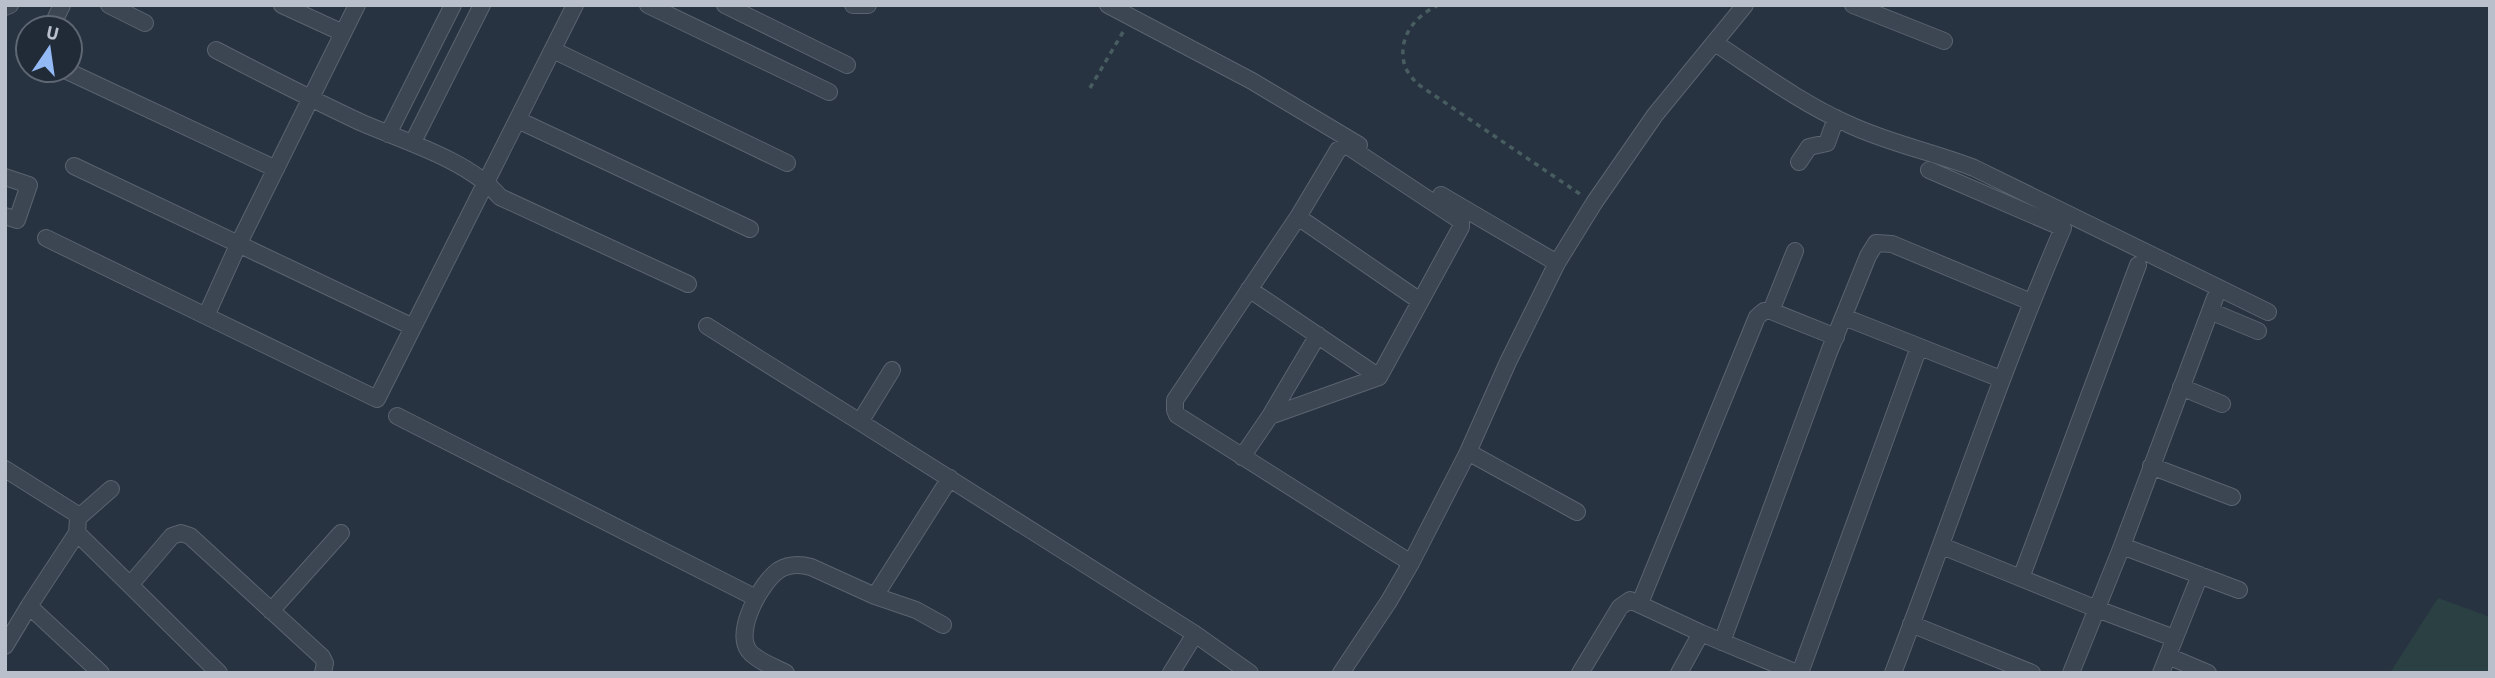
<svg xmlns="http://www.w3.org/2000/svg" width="2495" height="678" viewBox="0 0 2495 678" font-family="'Source Sans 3',sans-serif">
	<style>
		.green { fill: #2a4043 }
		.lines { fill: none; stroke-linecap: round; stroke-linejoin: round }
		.street-casing { stroke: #5a636f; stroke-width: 18 }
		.path { stroke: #485d60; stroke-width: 3.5; stroke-dasharray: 5 5; stroke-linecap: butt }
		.street { stroke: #3c4552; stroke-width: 16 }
	</style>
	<rect width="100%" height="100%" fill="#283342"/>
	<path class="green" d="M2438,598L2490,617V673H2390Z"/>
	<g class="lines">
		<g class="street-casing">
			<path id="street" d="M109,5L145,23
				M282,5L343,33
				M648,5L829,92
				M725,5L847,65
				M853,5H868
				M1108,5L1252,81L1359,145
				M1853,5L1944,41
				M5,7L10,5
				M51,28L62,5
				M1715,43C1758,71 1801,103 1848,124C1888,143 1933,152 1974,168L2268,312
				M216,50C264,75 311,99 360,122C403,141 469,160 500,197L688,284
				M553,50L787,163
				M65,70L276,169
				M518,120L750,229
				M388,134L453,5
				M413,142L482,5
				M1799,162L1809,147L1827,143L1836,118
				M74,166L413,327
				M5,177L29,185L17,220L5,216
				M1441,195L1557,263
				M1298,217L1420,301
				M46,238L206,316L238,245L357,5
				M1249,289L1379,377
				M1771,311L1795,251
				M2210,311L2258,331
				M206,316L377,399L575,5
				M1844,317L2001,379
				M707,326L860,422
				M892,370L860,422L1195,634L1250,673
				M2181,387L2222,404
				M397,416L756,598
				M1270,416L1318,335
				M1468,452L1577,512
				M1242,457L1270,416L1379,377L1461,227V221L1346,145L1338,150L1298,217L1175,400V410L1177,415L1411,563
				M2151,466L2232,497
				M5,469L75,513L78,518L77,533L29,606L5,646
				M78,518L111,489
				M77,533L130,585L172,536L181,533L190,536L322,657L325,663L323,673
				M1942,546L2097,609L2174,638
				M2122,546L2239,590
				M2021,578L2138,265
				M130,585L219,673
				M875,596L950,478
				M1640,603L1757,317L1764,311H1771L1836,337
				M29,606L101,673
				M271,611L341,533
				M1911,624L2032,673
				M1722,642L1829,352L1868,256L1876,243L1892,244L2031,302
				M2168,656L2208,673
				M786,673C775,667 757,661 749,651C734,631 761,582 779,570C789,564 800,564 811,567L875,596L916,610L943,625
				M1171,673L1195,634
				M1341,673L1389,601L1411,563L1468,452L1508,362L1557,263L1594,203L1655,115L1745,5
				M1580,673L1620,607L1630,600L1701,633L1797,673
				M1679,673L1701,633
				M1800,673L1919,347
				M1893,673C1950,525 2000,374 2063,228L1929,170
				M2071,673L2122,546L2215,298
				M2161,673L2200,575"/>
		</g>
		<path class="path" d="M1439,5C1416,15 1398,36 1404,63C1405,70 1412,77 1416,83L1580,194
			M1090,88L1123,32"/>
		<use href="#street" class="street"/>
	</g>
	<rect width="2495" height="678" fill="none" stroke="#b9c0cc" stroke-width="14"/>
	<g transform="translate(49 49) rotate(13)"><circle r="33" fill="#212a37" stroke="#5e6673" stroke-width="2"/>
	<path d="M0-5L12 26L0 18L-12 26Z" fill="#94baf6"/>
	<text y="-10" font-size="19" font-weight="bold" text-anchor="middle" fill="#b9c0cc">U</text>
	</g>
</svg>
